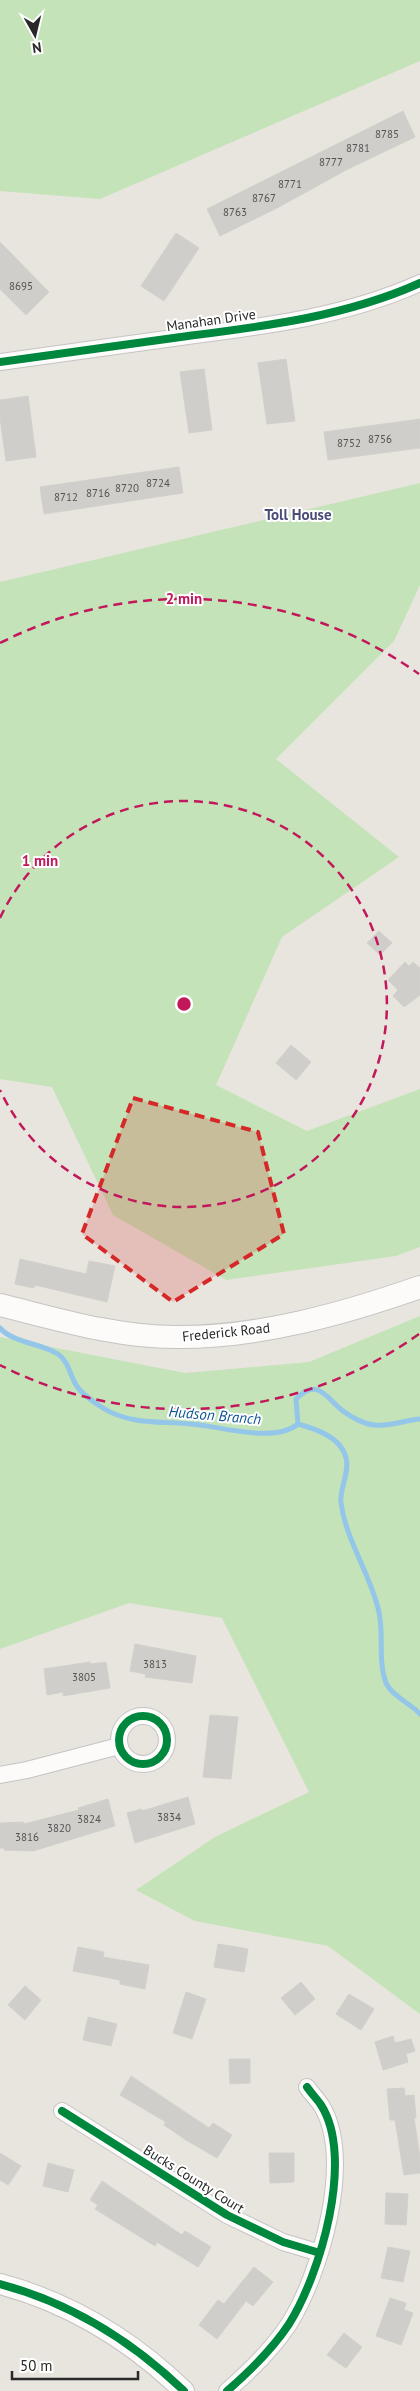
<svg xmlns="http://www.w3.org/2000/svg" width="420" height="2391" viewBox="0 0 420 2391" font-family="'PT Sans',sans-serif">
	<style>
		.green { fill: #c4e3b8 }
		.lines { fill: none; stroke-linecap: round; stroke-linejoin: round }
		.stream { stroke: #93c6e8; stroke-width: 5 }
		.building { fill: #d0ceca; stroke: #d2d0cb }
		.minor-casing { stroke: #c5c4c4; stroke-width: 18 }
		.tertiary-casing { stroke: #c5c4c4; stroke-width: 22 }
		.secondary-casing { stroke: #c5c4c4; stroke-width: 24 }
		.minor { stroke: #fcfbfa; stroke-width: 16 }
		.tertiary { stroke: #fcfbfa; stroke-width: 20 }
		.secondary { stroke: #fcfbfa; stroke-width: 22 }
		.cycleway-casing { stroke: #fff; stroke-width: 11 }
		.cycleway { stroke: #00873e; stroke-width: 8 }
		.marked { fill: #d62828; fill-opacity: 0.2; stroke: #d62828; stroke-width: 4; stroke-dasharray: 10 6; stroke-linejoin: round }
		.ring { fill: none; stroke: #c2185b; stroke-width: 2.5; stroke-dasharray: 9 6 }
		.labels { text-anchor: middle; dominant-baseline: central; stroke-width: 4; stroke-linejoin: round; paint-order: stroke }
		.number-label { font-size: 11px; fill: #545352 }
		.street-label { font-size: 14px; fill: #292929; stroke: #fff }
		.neighbourhood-label { font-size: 15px; font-weight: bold; fill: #4a4c78; stroke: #fff }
		.water-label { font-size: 15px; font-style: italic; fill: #105596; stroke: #fff }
		.centre { fill: #c2185b; stroke: #fff; stroke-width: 2.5 }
		.ring-label { font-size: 15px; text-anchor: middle; font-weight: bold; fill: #c2185b; stroke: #fff; stroke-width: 4; stroke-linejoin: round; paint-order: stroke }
	</style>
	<rect width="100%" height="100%" fill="#e8e5de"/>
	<path class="green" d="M0,0H420V61L100,199L0,191Z
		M420,483V585L394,641L276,759L399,857L282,937L216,1085L307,1131L420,1089V1247L396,1256L226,1280L113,1215L52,1087L0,1079V582Z
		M420,1316V2014L328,1946L195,1921L136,1890L215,1837L309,1792L222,1618L129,1603L0,1649V1337L185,1373L309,1362Z"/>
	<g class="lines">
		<path class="stream" d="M0,1328C13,1343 41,1343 58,1354C70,1362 70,1379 79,1389C85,1396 95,1403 103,1408C130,1425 161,1421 191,1424C220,1426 274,1444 298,1424L296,1399C318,1376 327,1399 343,1411C351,1417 364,1424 374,1425C388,1427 406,1420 420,1419
			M298,1424C316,1429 341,1437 346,1458C350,1473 339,1489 341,1503C346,1540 369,1572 378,1608C385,1632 377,1659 386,1683C392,1696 411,1704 420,1714"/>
	</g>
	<path class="building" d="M403,111L415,137L346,170L277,208L220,236L207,209Z
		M176,233L199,248L164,301L141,286Z
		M0,242L49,292L26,315L0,289Z
		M286,359L295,421L267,424L258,363Z
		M204,369L212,430L189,433L180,372Z
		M28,396L36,457L6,461L0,418V400Z
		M420,419V448L328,460L324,432Z
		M179,467L183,493L44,514L40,487Z
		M379,931L392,943L380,955L367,943Z
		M405,962L409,966L413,962L420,968V995L404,1007L393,996L398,990L388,980Z
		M291,1045L311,1062L296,1080L276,1063Z
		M20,1259L86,1274L89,1261L115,1266L107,1302L35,1285L34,1288L15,1284Z
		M135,1644L196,1656L192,1683L145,1677L146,1674L130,1671Z
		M90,1662V1664L106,1662L110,1688L63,1696V1692L47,1695L44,1669Z
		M210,1715L238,1717L231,1779L203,1777Z
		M188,1797L195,1824L135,1843L127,1813L142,1809V1811Z
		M108,1799L115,1826L33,1851L4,1850V1848H0V1823L24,1822V1824L79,1810L78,1808Z
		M218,1944L248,1949L244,1972L214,1967Z
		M78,1947L104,1952L103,1957L149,1965L145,1989L120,1984V1980L73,1971Z
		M301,1982L315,1999L295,2015L281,1998Z
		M25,1986L41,2000L25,2020L8,2005Z
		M186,1992L206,1999L192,2039L173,2033Z
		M349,1994L374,2009L361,2030L336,2014Z
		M88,2017L117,2024L111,2046L83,2040Z
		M393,2036L395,2043L411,2039L415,2051L406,2054L408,2062L383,2070L375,2042Z
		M229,2059H250V2083L230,2084Z
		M131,2076L209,2128L213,2123L232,2135L217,2158L186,2140L164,2125L166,2122L120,2095Z
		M404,2088L405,2096L414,2095L416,2118H414L420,2157V2173L404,2175L395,2120H390L387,2089Z
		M0,2153L21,2166L8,2185L0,2180Z
		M269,2153H294V2182L270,2183Z
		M48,2163L74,2170L68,2192L43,2186Z
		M102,2181L182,2235L185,2231L211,2247L198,2267L157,2242L155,2246L95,2209L98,2205L90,2200Z
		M386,2193L408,2194L406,2225L385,2224Z
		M388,2247L410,2251L403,2282L381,2278Z
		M254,2267L273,2282L253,2306L246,2301L217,2339L199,2325L218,2300L224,2304Z
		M390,2298L406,2303L404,2310L413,2313L401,2345L376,2336Z
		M344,2333L362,2347L346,2368L327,2355Z"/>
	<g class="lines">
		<g class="minor-casing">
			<path id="minor" d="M0,362C63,353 125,345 188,336C267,326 347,316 420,283
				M119 1740a24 24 0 1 1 48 0a24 24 0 1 1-48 0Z
				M0,1775L27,1770L119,1746
				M62,2111L227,2215L283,2242L320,2253
				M227,2391C250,2371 272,2350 289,2324C320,2275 355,2158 321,2105C317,2099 311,2093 307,2087"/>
		</g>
		<g class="tertiary-casing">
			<path id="tertiary" d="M0,2284C71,2303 131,2340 184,2391"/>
		</g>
		<g class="secondary-casing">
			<path id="secondary" d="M0,1305C57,1319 116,1337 175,1337C257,1338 343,1314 420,1287"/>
		</g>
		<use href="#minor" class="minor"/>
		<use href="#tertiary" class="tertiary"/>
		<use href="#secondary" class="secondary"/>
		<g class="cycleway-casing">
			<path id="cycleway" d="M0,362C63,353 125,345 188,336C267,326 347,316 420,283
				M119 1740a24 24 0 1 1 48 0a24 24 0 1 1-48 0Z
				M62,2111L227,2215L283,2242L320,2253
				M0,2284C71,2303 131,2340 184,2391
				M227,2391C250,2371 272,2350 289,2324C320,2275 355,2158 321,2105C317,2099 311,2093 307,2087"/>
		</g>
		<use href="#cycleway" class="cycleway"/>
	</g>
	<path class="marked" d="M133,1098L258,1132L284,1234L173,1302L82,1234Z"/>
	<g class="ring">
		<path d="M0 918A203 203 0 1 1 0 1090"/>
		<path d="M419 1334A405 405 0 0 1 0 1365M0 643A405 405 0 0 1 419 674"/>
	</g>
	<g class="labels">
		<g class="number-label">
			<text x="387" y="134">8785</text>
			<text x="358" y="148">8781</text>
			<text x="331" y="162">8777</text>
			<text x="290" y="184">8771</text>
			<text x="264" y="198">8767</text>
			<text x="235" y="212">8763</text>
			<text x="21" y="286">8695</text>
			<text x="380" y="439">8756</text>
			<text x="349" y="443">8752</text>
			<text x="158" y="483">8724</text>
			<text x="127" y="488">8720</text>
			<text x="98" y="493">8716</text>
			<text x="66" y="497">8712</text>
			<text x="155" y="1664">3813</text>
			<text x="84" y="1677">3805</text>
			<text x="169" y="1817">3834</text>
			<text x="89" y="1819">3824</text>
			<text x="59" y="1828">3820</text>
			<text x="27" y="1837">3816</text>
		</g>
		<g class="street-label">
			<text transform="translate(211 320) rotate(-8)">Manahan Drive</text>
			<text transform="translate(226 1332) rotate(-6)">Frederick Road</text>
			<text transform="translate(194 2179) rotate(32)">Bucks County Court</text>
		</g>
		<g class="neighbourhood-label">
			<text x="298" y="514">Toll House</text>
		</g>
		<g class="water-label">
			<text transform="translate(215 1415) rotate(5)">Hudson Branch</text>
		</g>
	</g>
	<circle cx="184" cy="1004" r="8" class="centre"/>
	<g class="ring-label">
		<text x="184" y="604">2 min</text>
		<text x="40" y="866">1 min</text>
	</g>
	<g transform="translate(35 35) rotate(172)" stroke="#ffffff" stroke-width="4" paint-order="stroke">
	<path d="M0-4L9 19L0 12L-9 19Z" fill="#292929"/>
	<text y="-8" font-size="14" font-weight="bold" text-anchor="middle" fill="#292929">N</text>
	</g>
	<path d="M12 2371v8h126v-8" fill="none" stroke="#292929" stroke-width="2.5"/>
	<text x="20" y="2371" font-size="15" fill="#292929" stroke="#ffffff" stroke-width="4" paint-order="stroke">50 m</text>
</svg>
